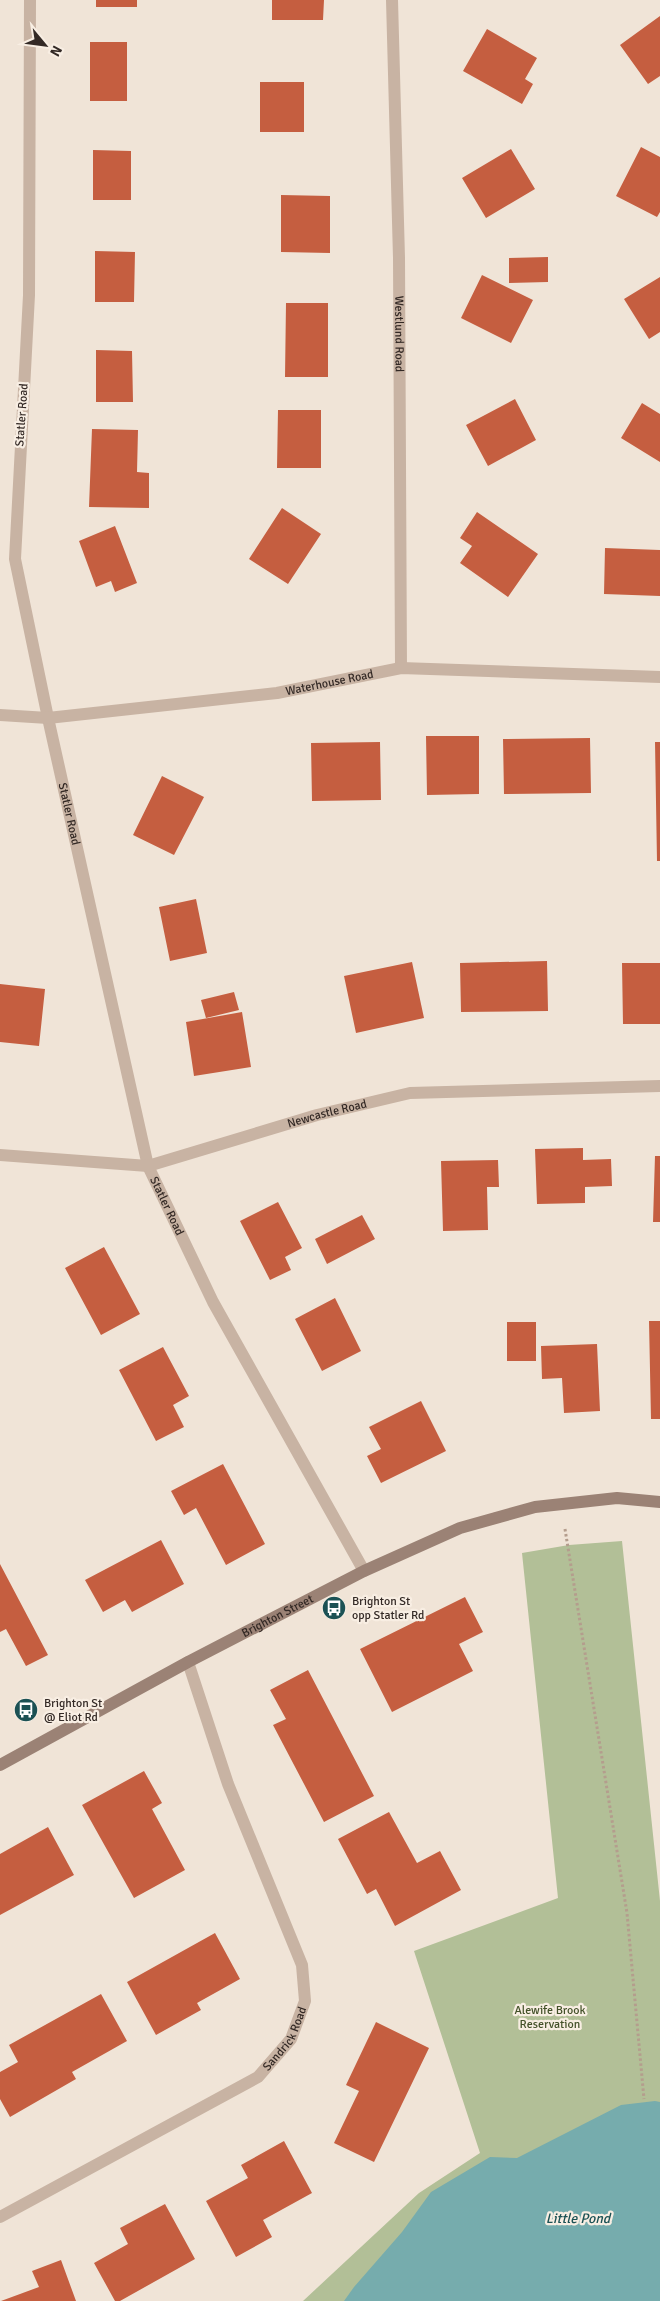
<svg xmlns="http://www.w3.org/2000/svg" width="660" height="2301" viewBox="0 0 660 2301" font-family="Signika,sans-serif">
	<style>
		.green { fill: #b2bf97 }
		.water { fill: #76acad }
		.building { fill: #c55e40 }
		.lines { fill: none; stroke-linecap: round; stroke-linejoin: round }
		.path { stroke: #b49d8d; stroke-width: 3; stroke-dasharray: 2.5 2.5; stroke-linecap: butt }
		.minor { stroke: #c8b3a3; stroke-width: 12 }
		.secondary { stroke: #9b8275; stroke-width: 12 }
		.labels { text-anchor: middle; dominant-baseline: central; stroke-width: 4.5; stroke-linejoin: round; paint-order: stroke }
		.street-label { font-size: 12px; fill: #332925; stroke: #f8eee3 }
		.poi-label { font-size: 12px; fill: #332925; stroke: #f8eee3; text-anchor: start }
		.park-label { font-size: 12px; fill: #435129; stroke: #f8eee3 }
		.water-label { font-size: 14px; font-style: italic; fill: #1b5154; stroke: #f8eee3 }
	</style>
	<rect width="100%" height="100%" fill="#f0e4d7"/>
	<path class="green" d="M622,1541L660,1901V2301H303L419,2193L480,2153L414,1951L558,1898L522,1553L569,1545Z"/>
	<path class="water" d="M655,2101L660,2102V2301H344L354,2287L402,2232L431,2192L490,2157L517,2158L621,2105Z"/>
	<path class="building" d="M96,0H137V7H96Z
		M272,0H324L323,20H272Z
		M660,16V76L648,84L620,45Z
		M487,29L537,58L525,79L533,84L522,104L463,71Z
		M90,42H127V101H90Z
		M260,82H304V132H260Z
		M641,147L660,157V212L657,217L616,196Z
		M511,149L535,189L486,218L462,178Z
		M93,150L131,151V200H93Z
		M281,195L330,196V253L281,252Z
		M95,251L135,252L134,302H95Z
		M548,257V282L509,283V258Z
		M482,275L533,300L511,343L461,318Z
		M660,277V332L649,339L624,299Z
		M286,303H328V377H285Z
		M96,350L132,351L133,402H96Z
		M515,399L536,440L488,466L466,425Z
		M642,403L660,414V462L621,438Z
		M278,410H321V468H277Z
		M92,429L138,430L137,472L149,473V508L89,507Z
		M282,508L321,534L288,584L249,559Z
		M477,512L538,554L508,597L460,563L472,546L460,538Z
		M115,526L137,583L115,592L111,581L96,587L79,541Z
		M605,548L660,550V596L604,594Z
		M426,736H479V794L427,795Z
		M590,738L591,793L504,794L503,739Z
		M380,742L381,800L312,801L311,743Z
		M655,742H660V861H657Z
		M162,776L204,797L174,855L133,835Z
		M196,899L207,953L170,961L159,907Z
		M547,961L548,1011L461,1012L460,963Z
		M412,962L424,1018L356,1033L344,976Z
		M622,963H660V1024H623Z
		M0,984L45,989L39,1046L0,1042Z
		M234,992L239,1010L206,1018L201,1000Z
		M242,1012L251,1067L194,1076L186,1022Z
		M583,1148V1160L611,1159L612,1186L585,1187V1203L537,1204L535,1149Z
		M655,1156H660V1222H653Z
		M498,1160L499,1187H487L488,1230L443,1231L441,1161Z
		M278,1202L302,1248L285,1257L291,1270L270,1280L240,1221Z
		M362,1215L375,1239L327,1264L315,1239Z
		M104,1247L140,1314L101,1335L65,1268Z
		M335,1298L361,1351L322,1371L295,1319Z
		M649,1321H660V1419H651Z
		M507,1322H536V1361H507Z
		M597,1344L600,1411L564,1413L562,1378L542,1379L541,1346Z
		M163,1347L189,1396L173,1405L184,1427L156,1441L119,1370Z
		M421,1401L446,1451L381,1483L367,1456L381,1449L369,1427Z
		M223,1464L265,1544L226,1565L196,1508L184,1515L171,1491Z
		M161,1540L184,1584L132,1612L125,1600L103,1612L85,1580Z
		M0,1564L48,1655L26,1666L6,1629L0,1632Z
		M465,1597L483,1632L459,1644L473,1671L392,1712L360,1649Z
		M308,1670L374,1796L324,1822L273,1725L286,1719L270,1690Z
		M144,1771L162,1803L152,1809L185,1870L134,1898L82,1805Z
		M389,1812L417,1863L440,1851L461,1890L395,1926L376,1889L367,1894L338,1839Z
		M48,1827L74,1875L0,1915V1854Z
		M215,1933L240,1979L197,2003L201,2010L156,2035L127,1982Z
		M101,1994L127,2041L72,2072L76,2079L10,2117L0,2099V2072L18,2062L9,2045Z
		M376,2022L429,2048L374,2162L334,2143L359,2091L346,2085Z
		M284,2141L312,2193L263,2220L272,2237L236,2257L206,2201L248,2178L241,2165Z
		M165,2204L195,2259L120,2301H115L94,2263L128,2244L120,2228Z
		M61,2260L76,2301H1L39,2287L32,2271Z"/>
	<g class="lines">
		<path class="path" d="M565,1529L627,1913L644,2099"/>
		<g class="minor">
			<path id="s1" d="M30,0L29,295L15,559L48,718L148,1166L213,1302L364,1571"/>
			<path id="s2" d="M392,0L399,258L401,668"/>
			<path id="s3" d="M0,715L48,718L277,693L401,668L660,677"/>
			<path id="s4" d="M0,1155L148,1166L317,1115L410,1093L660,1086"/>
			<path id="s5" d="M0,2217L258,2077L291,2039L305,2001L302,1965L228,1784L188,1662"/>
		</g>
		<path class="secondary" id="s6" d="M0,1765L188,1662L364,1571L460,1528L535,1507L617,1498L660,1502"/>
	</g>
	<defs>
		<g id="bus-disc" transform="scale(1.25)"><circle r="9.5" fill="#1b5154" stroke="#f8eee3"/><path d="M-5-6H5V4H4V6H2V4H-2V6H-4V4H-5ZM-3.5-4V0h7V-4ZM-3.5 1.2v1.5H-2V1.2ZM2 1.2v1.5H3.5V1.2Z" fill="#fff"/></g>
	</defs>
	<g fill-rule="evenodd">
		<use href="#bus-disc" x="334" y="1608"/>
		<use href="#bus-disc" x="26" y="1710"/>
	</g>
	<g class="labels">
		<g class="street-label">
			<text stroke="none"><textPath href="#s2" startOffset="334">Westlund Road</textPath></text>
			<text transform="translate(22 415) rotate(-86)">Statler Road</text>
			<text stroke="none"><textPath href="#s3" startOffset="332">Waterhouse Road</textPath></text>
			<text stroke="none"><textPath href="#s1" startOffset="820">Statler Road</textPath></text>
			<text stroke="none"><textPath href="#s4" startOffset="335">Newcastle Road</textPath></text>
			<text stroke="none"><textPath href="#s1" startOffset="1225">Statler Road</textPath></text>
			<text stroke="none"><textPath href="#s6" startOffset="315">Brighton Street</textPath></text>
			<text stroke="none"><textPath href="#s5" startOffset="341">Sandrick Road</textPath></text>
		</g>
		<g class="poi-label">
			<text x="352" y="1601">Brighton St<tspan x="352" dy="14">opp Statler Rd</tspan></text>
			<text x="44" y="1703">Brighton St<tspan x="44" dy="14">@ Eliot Rd</tspan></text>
		</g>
		<g class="park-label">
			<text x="550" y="2010">Alewife Brook<tspan x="550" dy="14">Reservation</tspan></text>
		</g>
		<g class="water-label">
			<text x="578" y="2218">Little Pond</text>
		</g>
	</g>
	<g transform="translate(45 45) rotate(119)" stroke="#f8eee3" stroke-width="4" paint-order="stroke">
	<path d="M0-4L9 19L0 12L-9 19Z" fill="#332925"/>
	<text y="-8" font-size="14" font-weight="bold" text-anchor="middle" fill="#332925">N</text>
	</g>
</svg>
